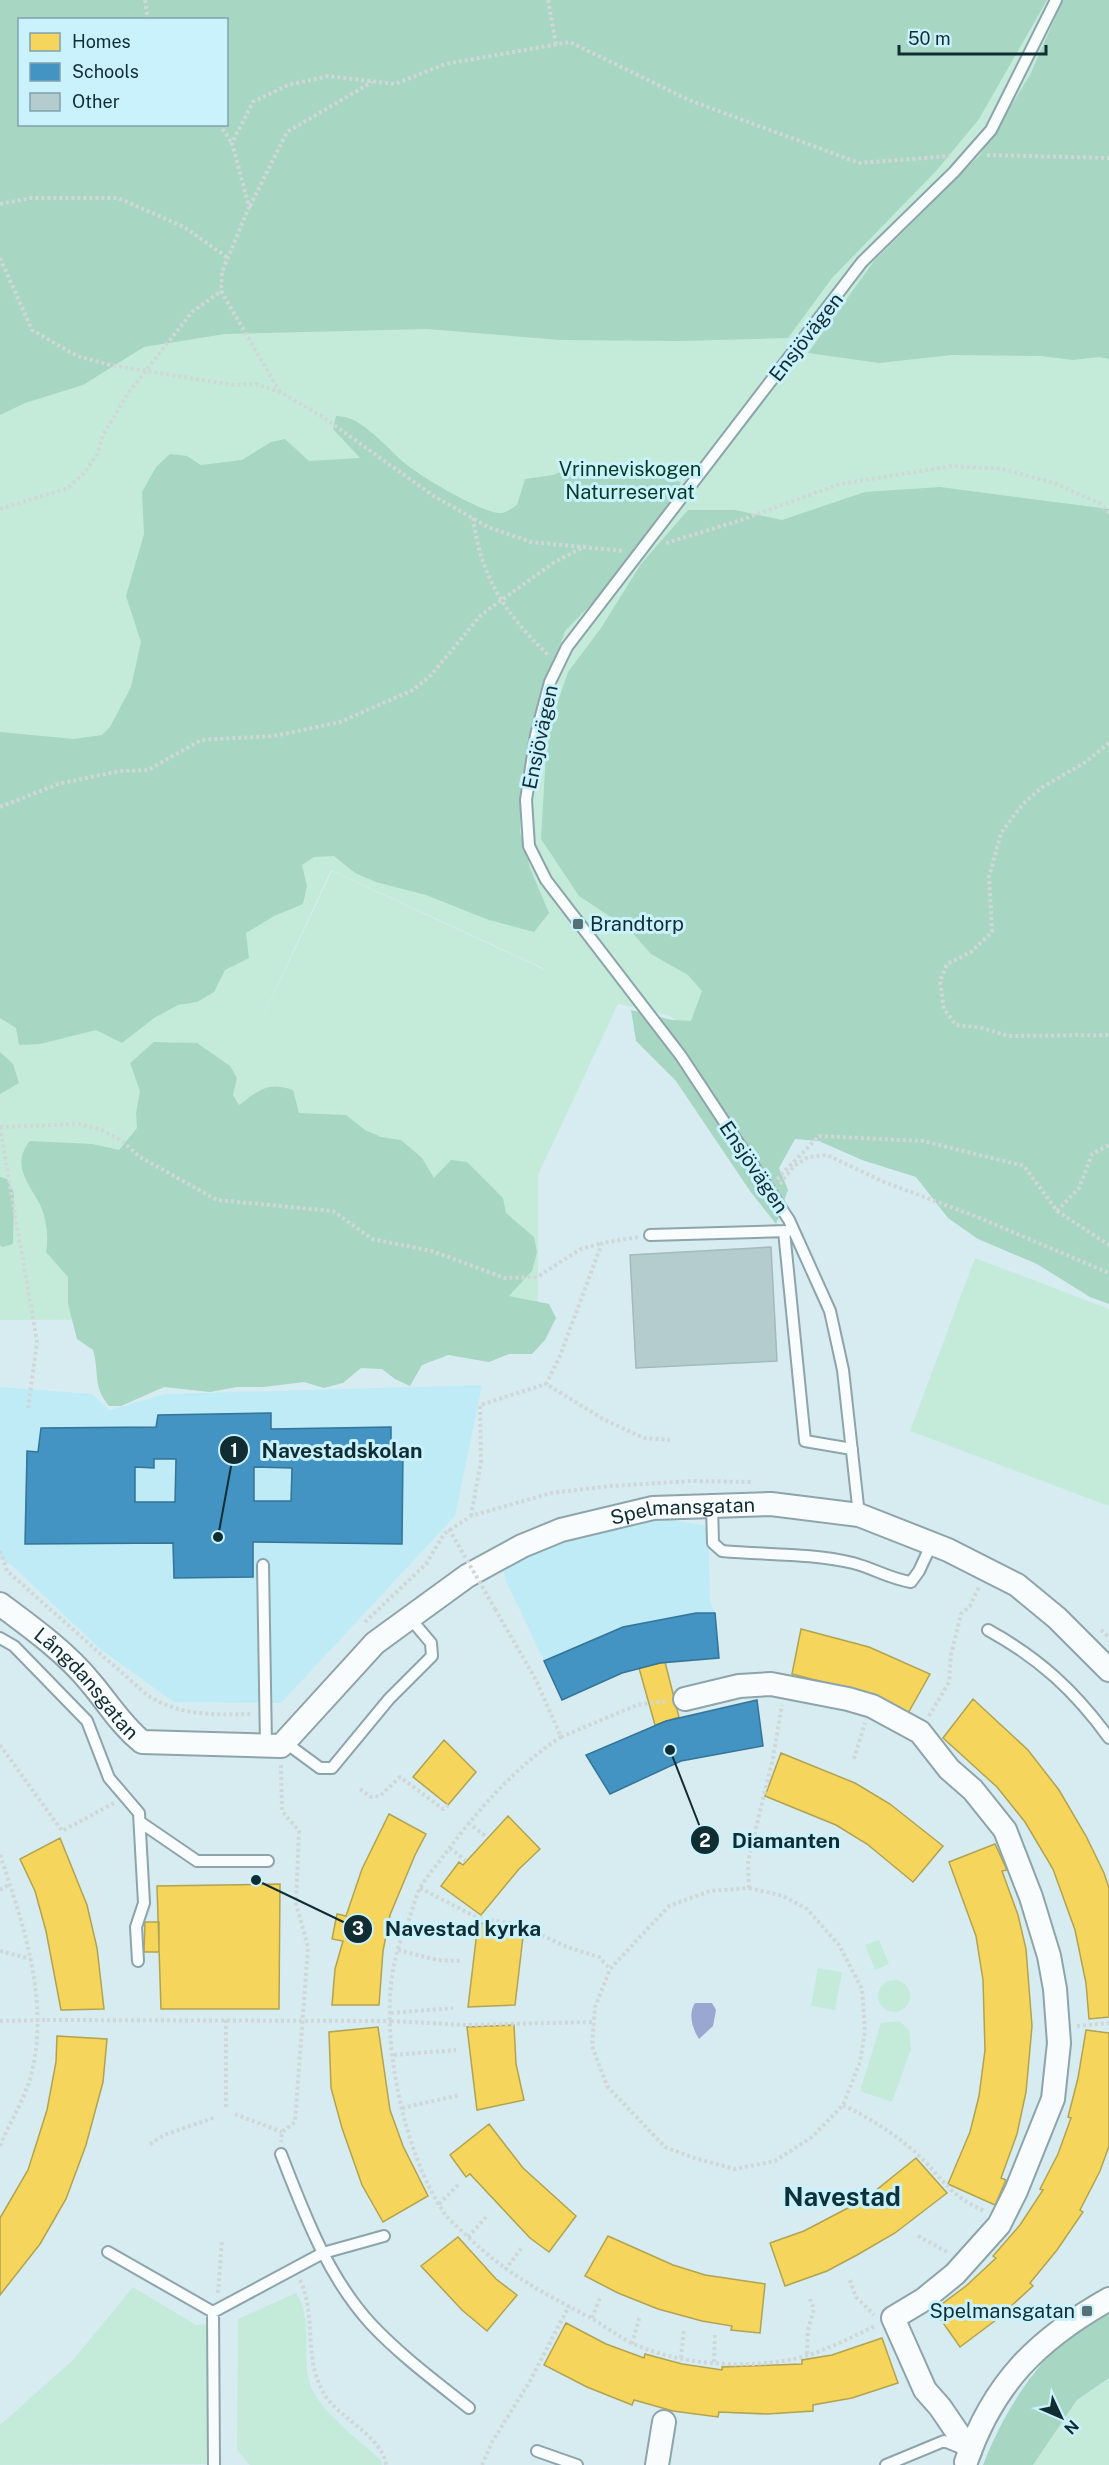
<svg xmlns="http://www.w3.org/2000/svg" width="1109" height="2465" viewBox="0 0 1109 2465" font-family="'Public Sans',sans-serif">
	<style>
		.built { fill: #bfebf6 }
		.green { fill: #c4ebda; fill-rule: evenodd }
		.forest { fill: #a7d6c2; fill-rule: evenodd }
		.water { fill: #99a7d2 }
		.homes { fill: #f6d55c; stroke: #b1a350; stroke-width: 1.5 }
		.schools { fill: #4393c3; stroke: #347498; stroke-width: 1.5; fill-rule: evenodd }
		.building { fill: #b4ccce; stroke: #a2babc; stroke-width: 1.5 }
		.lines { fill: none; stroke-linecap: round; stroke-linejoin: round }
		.service-casing { stroke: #8da4aa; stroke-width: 14 }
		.minor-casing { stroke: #8da4aa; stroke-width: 26 }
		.path { stroke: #d0d7d8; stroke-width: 4; stroke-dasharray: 3 3; stroke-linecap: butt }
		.service { stroke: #f9fcfd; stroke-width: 10 }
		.minor { stroke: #f9fcfd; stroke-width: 22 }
		.path-bridge { stroke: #d0d7d8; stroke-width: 4; stroke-dasharray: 3 3; stroke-linecap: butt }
		.poi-dot { fill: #567076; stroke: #caf2fd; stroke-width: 2 }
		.labels { text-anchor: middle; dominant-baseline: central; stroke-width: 6; stroke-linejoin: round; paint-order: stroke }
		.street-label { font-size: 20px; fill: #112d34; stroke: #caf2fd }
		.park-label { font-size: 20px; fill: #033a20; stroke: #caf2fd }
		.poi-label { font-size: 20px; fill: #112d34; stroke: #caf2fd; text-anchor: start }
		.district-label { font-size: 26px; font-weight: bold; fill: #0d323a; stroke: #caf2fd }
		.leader { fill: none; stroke: #112d34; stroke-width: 2 }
		.callout-dot { fill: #112d34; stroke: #caf2fd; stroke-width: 2 }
		.mark-label { font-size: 18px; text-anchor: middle; font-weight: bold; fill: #fff }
		.callout-label { font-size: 21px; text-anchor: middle; font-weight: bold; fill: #112d34; stroke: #caf2fd; stroke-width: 6; stroke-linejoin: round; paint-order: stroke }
	</style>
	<rect width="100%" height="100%" fill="#d6ecf1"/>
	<path class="built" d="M482,1385L455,1516L281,1703L174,1702L100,1649L14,1567L0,1558V1387L92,1394L110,1410L165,1394Z
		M666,1519L708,1526L710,1601L715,1613H696L623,1627L544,1661L505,1579L504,1566L553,1544L585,1535Z"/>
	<path class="green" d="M0,0H1109V1257L667,1015L618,1004L538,1175V1318L0,1320ZM20,20H226V124H20ZM331,870L545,969V970L332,871L252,1040Z
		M975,1258L1109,1309V1506L910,1431Z
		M879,1940L889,1964L875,1970L865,1945Z
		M818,1968L842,1972L835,2010L811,2006Z
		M878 1996a16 16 0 1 1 32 0a16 16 0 1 1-32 0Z
		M899,2021L909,2030L911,2049L892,2102L860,2091L881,2023Z
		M133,2287L196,2325L206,2324L209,2339L208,2464L0,2465V2425L73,2360Z
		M296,2293C315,2320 299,2359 312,2389C323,2413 361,2442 381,2460L382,2465H250L237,2450L238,2319Z
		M1109,2378V2465H1033L1077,2400Z"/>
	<path class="forest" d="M0,0H1047L979,119L937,170L832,278L788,338L680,341L560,340L427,329L225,334L144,347L83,385L25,403L0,415ZM20,20H226V124H20Z
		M1063,0H1109V359L1099,357L1073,360L1041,356L952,355L879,363L808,353L874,261L980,155L1030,75Z
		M336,416C362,415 388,450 407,465C422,477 483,514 501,513C506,513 512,508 517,505L525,479L553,475L569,469L619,479L646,470L671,475L681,483L654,531L604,591L565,631L555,660L521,786L520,811V832L530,868L549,913L534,932L489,920L426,895L376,882L355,873L334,856L314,857L302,865L307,886L303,904L274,916L246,933L249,958L225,970L214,992L197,1002L178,1005L154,1018L122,1043L96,1030L40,1044L19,1045L16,1028L0,1018V732L74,739L102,735L110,727L131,687L141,642L126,596L144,534L142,492L156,467L170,454L187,456L201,465L242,460L271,442L285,439L309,461L360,458L333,429Z
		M940,487L1109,509V1304L1090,1297L1037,1264L978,1239L948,1218L916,1177L862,1160L819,1141L795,1139L779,1168L788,1190L776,1224L750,1191L676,1081L636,1041L631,1010L672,1020L691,1021L702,991L688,975L651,954L629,929L579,896L541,839L546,753L554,713L568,672L601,628L641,564L688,510H735L782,520L865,492Z
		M154,1042L197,1043L230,1066L237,1078L233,1095L239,1105C260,1090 267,1081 293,1090L299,1113L346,1115L365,1130L381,1137L401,1140L422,1158L434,1178L451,1160L467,1162L503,1198L506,1213L534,1237L537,1252L532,1271L509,1296L549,1304L556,1318L545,1340L532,1354H509L489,1362L448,1355L422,1365L410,1386L395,1379L382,1369L361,1368L343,1383L324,1388L304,1382L264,1387H237L210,1392L164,1387L121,1406H109C92,1385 100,1375 93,1350L77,1339L68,1304V1277L46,1252C49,1237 46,1214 38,1201C26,1180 12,1163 30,1141L92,1144L119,1150L137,1128L136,1113L140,1091L130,1063Z
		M0,1052L13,1064L19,1083L0,1094Z
		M0,1177L7,1179L14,1193L13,1244L2,1247L0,1245Z
		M1109,2309V2378L1077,2400L1033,2465H983C1007,2403 1049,2340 1109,2309Z"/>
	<path class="water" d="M695,2003H712L716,2010L713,2026L699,2039C692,2028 688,2014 695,2003Z"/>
	<path class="homes" d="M801,1629L869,1647L930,1674L907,1715L850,1689L792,1674Z
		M665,1662L679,1717L655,1725L639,1668Z
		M973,1699L1028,1750L1059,1790L1086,1836L1104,1873L1109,1888V2017L1089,2019L1086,1983L1075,1930L1053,1869L1025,1822L997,1787L943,1738Z
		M444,1740L476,1772L448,1805L413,1777Z
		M781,1753L855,1783L890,1804L943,1846L913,1882L867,1844L836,1825L765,1796Z
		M389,1814L426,1834L415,1855L390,1915L383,1951L379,2005H332L335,1969L343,1941L332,1939L337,1914L346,1916L362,1869Z
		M508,1816L540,1849L519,1869L481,1915L441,1886L459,1862L463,1865Z
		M60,1838L87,1905L97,1948L104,2009L61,2010L46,1931L35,1891L20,1859Z
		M995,1844L1007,1870L1002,1871L1018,1915L1026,1949L1032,2026L1026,2092L1017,2134L1001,2178L1006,2180L995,2205L948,2184L970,2132L979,2096L985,2050L983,1980L976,1936L949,1862Z
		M280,1884L279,2009H161L157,1886Z
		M145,1922H159V1952H144Z
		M478,1923L524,1928L515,2005L468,2007Z
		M514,2025L516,2064L524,2100L477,2110L467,2027Z
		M378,2027L390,2110L403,2146L428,2196L383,2222L362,2185L342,2128L331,2088L329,2032Z
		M1086,2030L1109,2033V2146L1100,2171L1080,2210L1083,2212L1057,2250L1030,2283L1033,2286L996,2320L960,2347L934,2310L966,2286L996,2258L993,2256L1020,2225L1043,2190L1040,2189L1058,2154L1071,2118L1068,2117L1078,2078Z
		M57,2036L107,2039L103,2082L86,2145L66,2199L40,2244L0,2295V2218L28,2170L47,2110L56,2062Z
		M489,2124L523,2168L576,2216L549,2252L530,2238L470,2174L466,2177L450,2155Z
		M916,2158L947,2193L895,2233L857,2255L827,2271L785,2286L770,2243L804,2231L865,2199Z
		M608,2236L673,2265L705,2275L765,2284L760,2333L731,2330L732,2326L702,2321L658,2309L618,2293L585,2276Z
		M458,2237L496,2279L517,2295L487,2331L462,2310L421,2266Z
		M566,2323L606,2344L644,2358L645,2354L682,2364L722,2370V2367L802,2364V2360L832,2355L882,2338L898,2383L852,2398L813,2405V2411L767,2414L719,2412L718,2417L673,2411L634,2400L632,2405L587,2387L544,2365Z"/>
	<path class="schools" d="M271,1413V1429L391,1427V1452H403L402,1544L253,1542V1577L174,1578L173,1543L25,1544L27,1451L38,1452L41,1428L156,1427L158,1415ZM154,1459H176L175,1502H135V1467L154,1468ZM254,1467L292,1468L291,1501H254Z
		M696,1613H715L719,1658L660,1663L622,1673L562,1700L544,1661L623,1627Z
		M757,1700L763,1746L681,1761L610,1794L586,1755L666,1721Z"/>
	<path class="building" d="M771,1247L777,1361L636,1368L630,1255Z"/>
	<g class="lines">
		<g class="service-casing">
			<path id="service" d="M784,1231L805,1441L852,1449
				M650,1235L788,1231
				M712,1505L713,1543L722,1551C766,1555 810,1553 853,1563C873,1568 890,1579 911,1582L919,1571L932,1543
				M859,1515L843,1370L830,1311L789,1220L681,1056L546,880L529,846L526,800L536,735L550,682L567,647L862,262L954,172L991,130L1056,0
				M263,1565L266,1746
				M988,1630C1039,1658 1075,1691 1109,1738
				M0,1638L14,1646L87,1721L109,1778L139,1813L144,1903L136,1927L138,1961
				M286,1743L320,1768H332L389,1699L432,1656L431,1643L409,1617
				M140,1822L197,1861H268
				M281,2154C304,2213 327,2276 371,2324C400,2355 435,2381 469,2408
				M108,2252L213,2312L323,2253L384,2236
				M213,2312L214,2465
				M537,2451L577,2465
				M886,2465L944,2441L964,2449"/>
		</g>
		<g class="minor-casing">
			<g id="minor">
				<path id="s1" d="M0,1604C31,1627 67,1653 91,1683C108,1703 121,1725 142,1742L281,1746L375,1643L467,1576L522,1546L561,1530L653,1508L771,1504L859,1515L948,1550L1017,1585L1057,1618L1109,1670"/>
				<path d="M685,1699L739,1686L771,1684L848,1699L872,1706L920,1732L949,1769L973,1790L1005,1830L1031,1897L1049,1956L1055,1989L1059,2043L1053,2099L1016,2191L999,2225L955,2274L923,2300L893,2318L925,2390L940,2407L970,2451"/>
				<path d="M966,2462C993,2383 1038,2339 1109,2299"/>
				<path d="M657,2465L664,2422"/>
			</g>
		</g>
		<path class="path" d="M145,0L148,20
			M548,0L556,45
			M219,124L232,143
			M987,155L1109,158
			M0,204L31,198H118L184,227L228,258
			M250,206L287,132L372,82
			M0,258L32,330L77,356L110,365L233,385L256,384L280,392L323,417L432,495L488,527L531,542L624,551
			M280,392L221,291L222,272L249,207L232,143L253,102L288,85L328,76L395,84L445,64L570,42L689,100L859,163L950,156
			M0,509L68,488L83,474L97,455L103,435L129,392L192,312L221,291
			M473,518C481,578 505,613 548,655
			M666,543L738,521L840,484L952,466L1003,469L1054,483L1101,504L1109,513
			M1109,743L1084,763L1041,788L1022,805L1001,833L989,877L992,932L971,952L947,964L940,981L944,1009L956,1025L983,1028L1008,1036L1109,1035
			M0,807L58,784L120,771L148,770L201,740L274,736L340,722L372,708L413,690L431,675L481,615L553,563L585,546
			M0,1127L79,1124L102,1130L122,1141L140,1157L217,1200L333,1211L372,1239L432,1251L505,1278L537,1277L581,1249L602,1243
			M0,1127L37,1342L28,1408
			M777,1179L819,1136L923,1141L1024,1166L1057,1211L1109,1245
			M780,1184L793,1167L808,1157L827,1155L884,1182L975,1216L1109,1273
			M1057,1211L1079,1188L1092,1154L1109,1145
			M638,1237L602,1243L560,1356L546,1384L605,1420L644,1438L670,1440
			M471,1516L481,1461L480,1405L546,1384
			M0,1551L7,1571L147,1695C179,1716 215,1715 252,1714
			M495,1609L536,1680L561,1737C516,1766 477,1811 445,1854C437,1865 427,1876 420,1888C416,1896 413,1907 410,1917C405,1930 399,1943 396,1956C377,2028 403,2154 445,2214C451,2222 460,2229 467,2236C507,2274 538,2290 587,2316C603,2324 619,2338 636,2345C681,2364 735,2368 783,2361C816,2356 846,2340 875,2326
			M365,1622L426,1564L444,1534L471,1516L551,1493L610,1486L692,1481L751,1482
			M1101,1630L1109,1637
			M929,1716L949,1682L951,1655L961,1614L970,1606L979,1587
			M561,1737L637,1705L667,1701
			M0,1745L62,1831L114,1803
			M854,1759L865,1723
			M281,1765L282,1811L299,1831L296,1904L308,1947L295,2122L282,2132L281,2142
			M360,1789L371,1797L380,1796L400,1777L443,1809L448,1805
			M468,1823L487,1837
			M450,1848L466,1861
			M0,1855C24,1926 51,2004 30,2079C23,2102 9,2124 0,2146
			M420,1888L478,1918L520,1925L567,1947L599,1957L610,1969
			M749,1888L783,1896L807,1909L839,1945L862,1989L865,2032L860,2062L843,2105L812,2137L775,2161L735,2169L694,2158L665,2147L607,2086L592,2046L595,2007L610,1969L669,1906L710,1891Z
			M749,1888L748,1861L773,1758L782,1705
			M0,1890L10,1884
			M398,1950L437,1960L462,1961
			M0,1951L31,1959
			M391,2013L453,2008
			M226,2020V2108
			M0,2021L47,2020
			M391,2021L465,2025L594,2022
			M1077,2026L1109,2023
			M394,2055L456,2050
			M843,2105C869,2118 892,2132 914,2151C941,2175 948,2196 985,2211
			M402,2108L460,2095
			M235,2114L282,2132
			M150,2144L164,2135L216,2117
			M439,2204L459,2184
			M918,2236L949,2253
			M468,2237L488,2215
			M505,2270L523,2246
			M300,2280C317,2316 303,2356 323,2392C336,2417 382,2435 386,2465
			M850,2280L856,2297L874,2315
			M218,2293L222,2240
			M592,2318L601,2296
			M632,2344L640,2315
			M807,2354L808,2330L814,2309L810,2299
			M681,2358L684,2328
			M714,2362L715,2334
			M482,2465L492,2442L530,2381L569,2306"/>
		<use href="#service" class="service"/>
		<use href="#minor" class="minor"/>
		<path class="path-bridge" d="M449,1529L495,1609
			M47,2020L391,2021"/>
	</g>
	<g class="poi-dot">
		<rect x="572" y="918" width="12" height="12" rx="3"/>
		<rect x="1081" y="2305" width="12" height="12" rx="3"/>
	</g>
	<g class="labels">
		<g class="street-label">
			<text transform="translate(806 337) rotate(-52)">Ensjövägen</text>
			<text transform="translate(540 737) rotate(-78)">Ensjövägen</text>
			<text transform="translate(754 1167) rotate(56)">Ensjövägen</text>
			<text stroke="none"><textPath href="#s1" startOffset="820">Spelmansgatan</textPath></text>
			<text stroke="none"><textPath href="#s1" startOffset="118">Långdansgatan</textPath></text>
		</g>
		<g class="park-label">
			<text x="630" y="469">Vrinneviskogen<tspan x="630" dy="23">Naturreservat</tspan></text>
		</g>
		<g class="poi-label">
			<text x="590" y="924">Brandtorp</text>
			<text x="1075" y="2311" text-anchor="end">Spelmansgatan</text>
		</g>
		<g class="district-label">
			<text x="842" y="2196">Navestad</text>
		</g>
	</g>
	<path class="leader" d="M218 1537L234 1450M670 1750L705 1840M256 1880L358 1929"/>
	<g class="callout-dot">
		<circle cx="218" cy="1537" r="6"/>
		<circle cx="670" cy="1750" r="6"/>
		<circle cx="256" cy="1880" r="6"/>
		<circle cx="234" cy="1450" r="15"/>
		<circle cx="705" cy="1840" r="15"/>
		<circle cx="358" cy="1929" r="15"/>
	</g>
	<g class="mark-label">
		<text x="234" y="1457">1</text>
		<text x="705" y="1847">2</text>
		<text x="358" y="1935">3</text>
	</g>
	<g class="callout-label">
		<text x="342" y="1458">Navestadskolan</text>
		<text x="786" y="1848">Diamanten</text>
		<text x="463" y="1936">Navestad kyrka</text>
	</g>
	<rect x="18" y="18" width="210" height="108" fill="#caf2fd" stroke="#80a3ad" stroke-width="1.5"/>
	<rect x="30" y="33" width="30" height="18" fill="#f6d55c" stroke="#80a3ad" stroke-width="1.5"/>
	<text x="72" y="48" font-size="18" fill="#112d34">Homes</text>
	<rect x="30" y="63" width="30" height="18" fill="#4393c3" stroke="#80a3ad" stroke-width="1.5"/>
	<text x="72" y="78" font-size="18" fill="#112d34">Schools</text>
	<rect x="30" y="93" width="30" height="18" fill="#b4ccce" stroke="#80a3ad" stroke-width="1.5"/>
	<text x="72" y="108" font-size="18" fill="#112d34">Other</text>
	<g transform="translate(1061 2417) rotate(134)" stroke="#caf2fd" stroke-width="4.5" paint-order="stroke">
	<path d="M0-4.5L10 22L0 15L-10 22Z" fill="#112d34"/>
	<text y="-9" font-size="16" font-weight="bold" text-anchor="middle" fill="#112d34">N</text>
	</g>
	<path d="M899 45v9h147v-9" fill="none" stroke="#112d34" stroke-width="3"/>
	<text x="908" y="45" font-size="18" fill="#112d34" stroke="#caf2fd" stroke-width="4.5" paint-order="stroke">50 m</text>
</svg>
